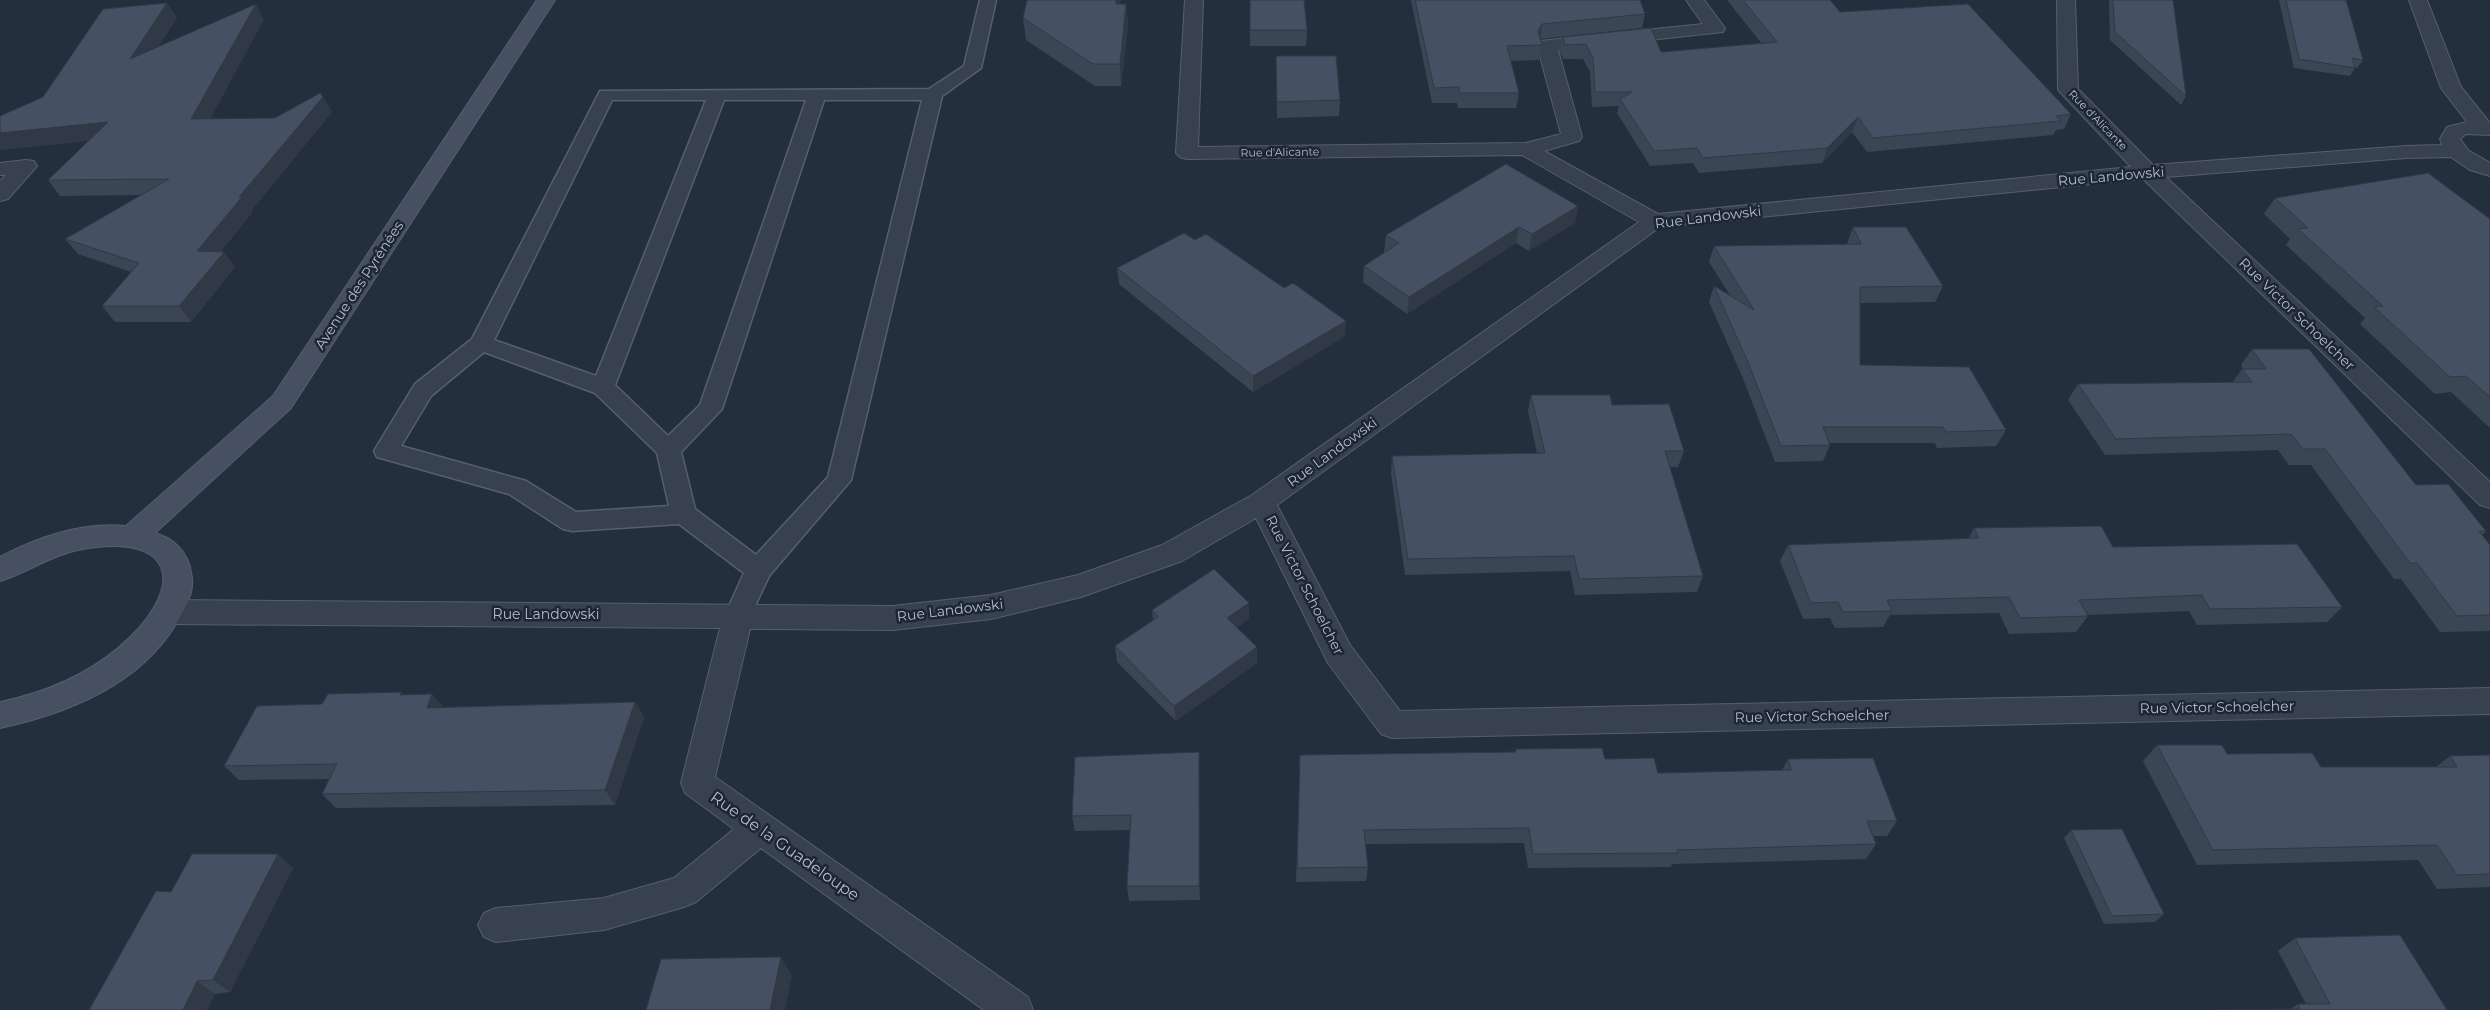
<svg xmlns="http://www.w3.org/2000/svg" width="2490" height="1010" viewBox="0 0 2490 1010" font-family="Montserrat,sans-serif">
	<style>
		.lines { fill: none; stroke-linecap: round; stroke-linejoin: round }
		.service-casing { stroke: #565f6c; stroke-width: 3 }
		.minor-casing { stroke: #565f6c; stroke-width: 2 }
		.secondary-casing { stroke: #565f6c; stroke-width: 2 }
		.service { fill: #38414e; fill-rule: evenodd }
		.minor { fill: #38414e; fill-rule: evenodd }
		.secondary { fill: #465061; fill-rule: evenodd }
		.wall { fill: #3b4654 }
		.shaded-wall { fill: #303945 }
		.building { fill: #455162; stroke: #303945 }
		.labels { text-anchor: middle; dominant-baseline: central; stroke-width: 5; stroke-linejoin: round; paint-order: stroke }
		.far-street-label { font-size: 11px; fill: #b4bcc9; stroke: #1d2633 }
		.street-label { font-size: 14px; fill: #b4bcc9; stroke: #1d2633 }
		.near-street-label { font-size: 16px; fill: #b4bcc9; stroke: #1d2633 }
	</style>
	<rect width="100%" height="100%" fill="#242f3e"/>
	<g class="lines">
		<g class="service-casing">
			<path id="service" d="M980,0H996L981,68L942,96L851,480L769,576L747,623L738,626L729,623L725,615L744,573L679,524L572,531L563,529L509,494L377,457L374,451L415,384L472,339L600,91L929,89L964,66ZM612,100H706L596,376L494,340ZM724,100H806L700,405L668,436L615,385ZM824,100H922L828,477L756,555L695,509L681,452L722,409ZM484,352L595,393L657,453L669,506L576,512L526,481L401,446L431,396Z"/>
		</g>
		<g class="minor-casing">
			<path id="minor" d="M1185,0H1203L1198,147L1526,143L1561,134L1537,45L1540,41L1703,24L1686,0H1704L1725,28L1723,32L1558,50L1582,137L1579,141L1544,151L1658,214L2131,167L2058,90L2057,0H2075L2078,89L2153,165L2406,146L2442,145L2440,139L2447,127L2467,122L2441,88L2409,0H2427L2461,87L2490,123V135L2466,134L2460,139L2468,150L2490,163V176L2470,170L2451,157L2406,158L2166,177L2490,482V508L2480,505L2143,179L1660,227L1277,505L1350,645L1400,711L2490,688V714L1392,738L1381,734L1328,663L1256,518L1182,561L1081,597L991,619L893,630L750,629L715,777L1028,997L1033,1010H984L761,848L696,902L684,907L604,930L496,942L484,937L478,925L484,913L496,908L604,898L674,878L734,829L685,793L681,783L720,628L170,624L160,620L155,612L160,604L170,600L893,606L991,595L1078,575L1162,545L1252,495L1639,222L1522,155L1187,159L1180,157L1176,153Z
				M26,160L34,161L37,166L8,199L0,201V181L6,175H0V163Z"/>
		</g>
		<g class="secondary-casing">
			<path id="secondary" d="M537,0H555L291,408L155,533C174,538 188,553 191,572C195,589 189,600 181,615C146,682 70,713 0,728V702C43,693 83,677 117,649C188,590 179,530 78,550C49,556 27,573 0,581V557C38,537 82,522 126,526L273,396Z"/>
		</g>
		<use href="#service" class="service"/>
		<use href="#minor" class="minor"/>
		<use href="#secondary" class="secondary"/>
	</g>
	<path class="wall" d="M1250,0L1307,30L1306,46H1250Z
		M1411,0H1640L1645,14L1642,28L1540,39L1542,45L1539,60L1510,61L1519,93L1516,108H1458L1457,103H1432Z
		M1727,0H1830L1840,12L2071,114L2064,129L2056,130L2053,135L1867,152L1852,132L1822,163L1699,173L1693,163L1650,166L1617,113L1619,106L1592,107L1590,72L1583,59H1563L1560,52L1563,37L1661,52L1762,44Z
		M2109,0H2173L2186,96L2181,105L2110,40Z
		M2279,0H2346L2363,60L2357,68H2355L2350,76L2294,68Z
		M167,3L177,18L158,47L264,19L210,119L275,118L323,97L332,112L251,211L252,213L221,251L224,252L235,267L191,322H115L102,306L131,272L78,254L65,239L141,195L60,196L48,180L89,141L43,97Z
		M1120,4H1126L1128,26L1121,86H1095L1026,40L1023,18Z
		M1276,56L1340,100L1339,116L1277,118Z
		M2275,198L2490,219V428L2451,392L2435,394L2360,324L2365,318L2286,245L2290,239L2264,214Z
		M1578,206L1575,223L1529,251L1516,243L1407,314L1363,282L1364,266L1385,252H1384L1386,235Z
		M1853,227L1943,286L1935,302L1860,303V365L2006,430L1996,446L1937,448L1935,443H1830V445L1823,461L1775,462L1742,376L1709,302L1714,286L1730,295L1709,262L1714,246L1847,244Z
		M1195,240L1345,336L1253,392L1119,284L1117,268Z
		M2252,349L2416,485L2486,531L2482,535L2490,545V631L2440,632L2401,579H2394L2311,465H2289L2278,450L2105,455L2068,400L2078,384L2232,383L2242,369H2243L2241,365Z
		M1531,395L1612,405L1684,451L1678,467H1669L1703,576L1697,592L1575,595L1570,571L1405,575L1391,473L1392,456L1537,453L1528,411Z
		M1974,528L2113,547L2342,607L2327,622L2197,625L2189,611L2088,615V616L2076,632L2009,634L1999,613L1890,615L1883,627L1835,628L1830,618L1803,619L1780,561L1788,545L1968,539Z
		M1152,610L1249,619L1237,627L1257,663L1176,721L1117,662L1115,646L1153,621Z
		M432,694L443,707L635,702L644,717L615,805L336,808L322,794L329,779L239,780L224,766L322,704L405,695Z
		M2157,745L2227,754L2321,767H2436L2450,756L2490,755V887L2437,889L2418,860L2197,865L2143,761Z
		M1516,749L1605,759L1658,773L1782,770L1788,759L1897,821L1887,836H1873L1876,844L1866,859L1672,864L1671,867L1528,868L1524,843L1365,844L1368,867L1366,881L1296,882L1300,755L1515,752Z
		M1199,768L1200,900L1129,901L1127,886L1130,830L1075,831L1072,816Z
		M2071,830L2164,914L2155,922L2104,924L2064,838Z
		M293,868L230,992L215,994L89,1010L171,892Z
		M2295,938L2447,1010L2290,1009L2298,1004H2306L2278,951Z"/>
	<path class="shaded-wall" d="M1116,0H1121L1118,26L1116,4Z
		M167,3L177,18L140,74L130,59Z
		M256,4L264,19L201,135L191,119Z
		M1126,4L1128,26L1121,86L1120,64Z
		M1542,24L1540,39L1538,31Z
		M323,97L332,112L251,211L252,213L208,267L197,251L239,197Z
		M1858,117L1852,132L1822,163L1827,148Z
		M108,122L119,138L0,150V133Z
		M1578,206L1575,223L1529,251L1532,234Z
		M1519,227L1516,243L1407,314L1409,297Z
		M224,252L235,267L191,322L179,306Z
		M1346,321L1345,336L1253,392V376Z
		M1249,603V619L1227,633V618Z
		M1257,647V663L1176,721L1174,706Z
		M432,694L444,709L427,708Z
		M635,702L644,717L615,805L605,790Z
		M1199,752V768L1200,900L1199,886Z
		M278,854L293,868L230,992L213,980Z
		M781,957L792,976L785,1010H770Z
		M197,981L215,994L207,1010H183Z"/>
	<path class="building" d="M1027,0H1116V4H1126L1120,64H1093L1023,18Z
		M1250,0H1304L1307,30H1250Z
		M1415,0H1640L1645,14L1542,24L1538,31L1542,45L1507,46L1519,93H1459V87L1434,88Z
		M1743,0H1830L1840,12L1968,4L2071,114L2056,116L2061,121L1873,138L1858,117L1827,148L1703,158L1697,148L1654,151L1620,99L1632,92H1595L1593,58L1586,44L1565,45L1563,37L1651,28L1661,52L1777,42Z
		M2113,0H2173L2186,96L2115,32Z
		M2286,0H2346L2363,60L2352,58L2355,68L2299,59Z
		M167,3L130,59L256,4L191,119L275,118L320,93L323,97L239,197H242L197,251L224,252L179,306H102L139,263L65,239L169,179L48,180L108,122L0,133V116L43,97L103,9Z
		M1276,56H1336L1340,100L1277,102Z
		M1506,164L1578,206L1532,234L1519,227L1409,297L1364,266L1399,243L1386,235Z
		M2428,173L2490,219V397L2466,376L2450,377L2374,307L2383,306L2298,229L2308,228L2275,198Z
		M1853,227H1906L1943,286L1860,287V365L1969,367L2006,430L1946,432L1943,427H1823L1830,445L1781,446L1747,360L1714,286L1754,310L1714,246L1861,244Z
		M1184,233L1195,240L1206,234L1284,288L1293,283L1346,321L1253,376L1117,268Z
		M2252,349H2309L2416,485L2448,484L2486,531H2479L2490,545V615L2457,616L2417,563H2410L2325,449H2303L2291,434L2116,439L2078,384L2252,382L2242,369H2266Z
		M1531,395H1610L1612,405L1669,404L1684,451H1665L1703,576L1579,579L1574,556L1408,559L1392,456L1545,453Z
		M2101,526L2113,547L2297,544L2342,607L2210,609L2202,595L2079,600L2088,616L2020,618L2009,597L1887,600L1892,611L1843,612L1838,602L1811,603L1788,545L1979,538L1974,528Z
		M1214,569L1249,603L1227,618L1257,647L1174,706L1115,646L1158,617L1152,610Z
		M402,692L400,695L432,694L427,708L635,702L605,790L322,794L337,764L224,766L257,706L322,704L328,694Z
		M2157,745H2222L2227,754L2312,753L2321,767H2457L2450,756L2490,755V874L2457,875L2437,845L2213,850Z
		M1602,748L1605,759L1654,758L1658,773L1791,770L1788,759L1873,758L1897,821H1867L1876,844L1677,850L1678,853L1533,854L1529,828L1364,830L1368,867L1297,868L1300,755L1516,752V749Z
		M1199,752V886H1127L1131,815L1072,816L1075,757Z
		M2122,829L2164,914L2112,916L2071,830Z
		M192,854H278L213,980L197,981L183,1010H89L156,891L171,892Z
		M2400,935L2447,1010H2215L2300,1009L2298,1004H2330L2295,938Z
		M781,957L770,1010H646L661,959Z"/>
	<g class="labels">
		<g class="far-street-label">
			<text transform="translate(2098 120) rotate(46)">Rue d'Alicante</text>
			<text transform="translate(1280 152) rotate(-1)">Rue d'Alicante</text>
		</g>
		<g class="street-label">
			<text transform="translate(2111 176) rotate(-5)">Rue Landowski</text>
			<text transform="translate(1708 217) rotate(-7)">Rue Landowski</text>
			<text transform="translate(359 285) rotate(-57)">Avenue des Pyrénées</text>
			<text transform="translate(2297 314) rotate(44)">Rue Victor Schoelcher</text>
			<text transform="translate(1332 452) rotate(-36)">Rue Landowski</text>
			<text transform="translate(1305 585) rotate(63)">Rue Victor Schoelcher</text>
			<text transform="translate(950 610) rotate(-7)">Rue Landowski</text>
			<text x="546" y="614">Rue Landowski</text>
			<text transform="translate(2217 707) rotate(-1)">Rue Victor Schoelcher</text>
			<text transform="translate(1812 716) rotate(-1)">Rue Victor Schoelcher</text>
		</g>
		<g class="near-street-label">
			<text transform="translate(785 846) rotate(35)">Rue de la Guadeloupe</text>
		</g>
	</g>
</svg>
